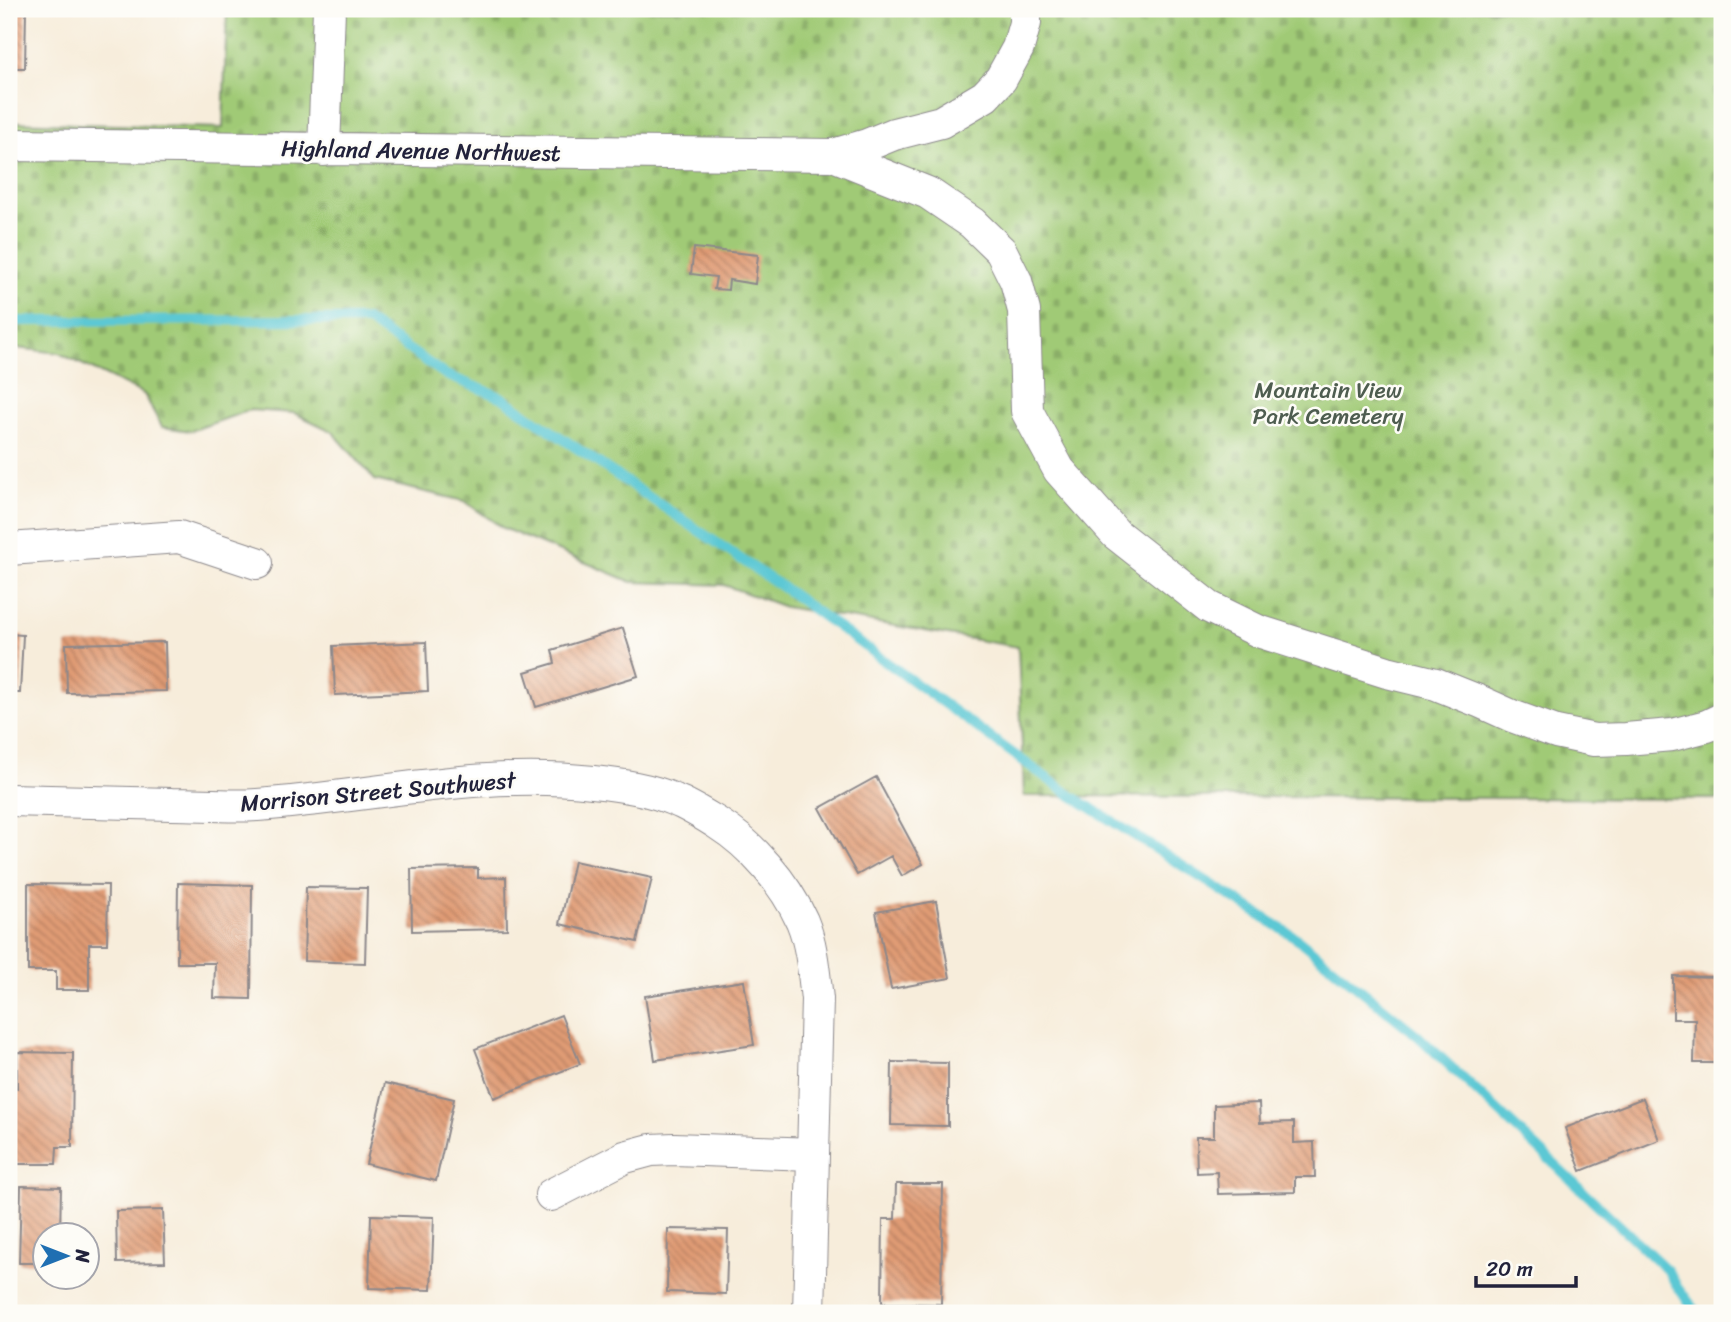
<svg xmlns="http://www.w3.org/2000/svg" width="1731" height="1322" viewBox="0 0 1731 1322" font-family="Sriracha,sans-serif">
	<style>
		.cemetery { fill: url(#cemetery-stones); stroke: #617658; stroke-width: 2 }
		.lines { fill: none; stroke-linecap: round; stroke-linejoin: round }
		.stream { stroke: #5cc8d4; stroke-width: 10 }
		.building { fill: url(#building-back-hatch) }
		.minor-casing { stroke: #8c888b; stroke-width: 34 }
		.minor { stroke: #fff; stroke-width: 32 }
		.labels { text-anchor: middle; dominant-baseline: central; stroke-width: 5; stroke-linejoin: round; paint-order: stroke }
		.street-label { font-size: 23px; fill: #22223b; stroke: #fdfcf7 }
		.park-label { font-size: 23px; fill: #4e5d50; stroke: #fdfcf7 }
	</style>
	<defs>
		<pattern id="cemetery-stones" width="16" height="16" patternUnits="userSpaceOnUse" patternTransform="scale(1.75)"><rect width="16" height="16" fill="#a0ca76"/><path d="M2 7V4a2 2 0 0 1 4 0v3zM10 15v-3a2 2 0 0 1 4 0v3z" fill="#8aad67"/></pattern>
		<pattern id="building-back-hatch" width="6" height="6" patternUnits="userSpaceOnUse" patternTransform="scale(1.75)"><rect width="6" height="6" fill="#e09b74"/><path d="M-1 5l2 2M0 0l6 6M5-1l2 2" fill="none" stroke="#b57e60"/></pattern>
	</defs>
	<rect width="100%" height="100%" fill="#fdfcf7"/>
	<filter id="ink" filterUnits="userSpaceOnUse"><feTurbulence type="fractalNoise" baseFrequency=".0143" numOctaves="2"/><feDisplacementMap in="SourceGraphic" scale="14" xChannelSelector="R" yChannelSelector="G"/><feConvolveMatrix kernelMatrix="1 2 1 2 8 2 1 2 1" color-interpolation-filters="sRGB"/></filter>
	<filter id="wash" filterUnits="userSpaceOnUse"><feTurbulence type="fractalNoise" baseFrequency=".00686" numOctaves="4" result="noise"/><feDisplacementMap in="SourceGraphic" scale="28" xChannelSelector="R" yChannelSelector="G"/><feGaussianBlur stdDeviation="1.57" result="paint"/><feColorMatrix in="noise" values="0 0 0 0 0 0 0 0 0 0 0 0 0 0 0 0 0 1.4 0 .05"/><feComposite in="paint" operator="in"/></filter>
	<g filter="url(#wash)">
		<rect width="100%" height="100%" fill="#f7eddb"/>
		<path class="cemetery" d="M227,9H1722V799L1024,796L1018,647L785,607L724,585L632,582L503,528L464,501L375,480L332,431L294,413L250,410L191,431L162,427L144,394L59,353L9,347V122L223,128Z"/>
		<g class="lines">
			<path class="stream" d="M9,321L366,320L446,375L501,397L785,589L1069,794L1295,937L1417,1035L1668,1271L1677,1286L1697,1313"/>
		</g>
		<g id="blocks">
			<path class="building" d="M9,9H26L25,68H9Z
				M694,248L758,255L755,284L729,280L728,290L714,289L716,277L691,274Z
				M623,628L638,676L536,707L525,672L555,663L552,650Z
				M9,634L23,635L20,693H9Z
				M165,642L166,691L67,693L66,644Z
				M426,642L428,691L335,695L333,646Z
				M876,777L923,864L902,876L891,856L857,875L820,808Z
				M574,861L652,878L637,942L560,924Z
				M478,868V878L506,877L507,929L412,931L411,869Z
				M178,883L252,885L251,999L214,998L215,963H177Z
				M28,884L108,885L107,944H89V990H56V971H28Z
				M306,887L367,888L365,963L304,961Z
				M936,901L950,978L891,989L876,912Z
				M1673,976L1722,977V1063H1694L1695,1019H1673Z
				M744,981L754,1045L655,1060L645,996Z
				M561,1015L580,1064L494,1098L475,1049Z
				M17,1052L73,1053L72,1147H57L56,1164H13L14,1088H17Z
				M892,1062L948,1063V1126L891,1125Z
				M385,1083L454,1099L436,1181L366,1164Z
				M1643,1098L1659,1140L1581,1171L1565,1128Z
				M1259,1103L1260,1123L1294,1122V1143L1314,1142L1315,1177H1295V1192L1218,1194L1217,1172L1197,1173L1196,1137H1214V1105Z
				M896,1184H943L941,1304L882,1303L883,1219H895Z
				M21,1186L61,1187L60,1234H46V1263H19Z
				M163,1210L165,1262L117,1263L116,1211Z
				M371,1215L434,1217L431,1290L369,1288Z
				M668,1229L728,1230L726,1294L667,1292Z"/>
		</g>
	</g>
	<g filter="url(#ink)">
		<use href="#blocks" fill-opacity="0" stroke="#8c888b" stroke-width="2"/>
		<g class="lines">
			<g class="minor-casing">
				<path id="minor" d="M9,145L833,155L867,145L894,134L941,122L985,96L1001,79L1018,48L1025,23V9
					M324,150L329,9
					M833,155L928,193L972,223L1001,251L1016,281L1024,311L1027,411L1059,470L1116,534L1209,607L1258,631L1387,672L1436,684L1481,702L1512,716L1556,732L1594,740L1626,739L1672,735L1707,726L1722,719
					M9,549L179,537L257,563
					M9,800C63,801 118,803 172,804C200,804 229,807 257,805C369,797 480,769 593,782C621,785 650,789 675,800C690,806 704,815 717,823C752,845 785,883 802,921C812,945 814,974 817,999L809,1313
					M551,1195L625,1157L651,1150L674,1149L813,1154"/>
			</g>
			<use href="#minor" class="minor"/>
		</g>
	</g>
	<g class="labels">
		<g class="street-label">
			<text transform="translate(421 151) rotate(1)">Highland Avenue Northwest</text>
			<text transform="translate(378 792) rotate(-5)">Morrison Street Southwest</text>
		</g>
		<g class="park-label">
			<text x="1328" y="390">Mountain View<tspan x="1328" dy="26">Park Cemetery</tspan></text>
		</g>
	</g>
	<rect width="1731" height="1322" fill="none" stroke="#fdfcf7" stroke-width="35"/>
	<g transform="translate(66 1256) rotate(90)"><circle r="33" fill="#fdfcf7" stroke="#a5a5ac" stroke-width="2"/>
	<path d="M0-5L12 26L0 18L-12 26Z" fill="#1f6fb2"/>
	<text y="-10" font-size="19" font-weight="bold" text-anchor="middle" fill="#22223b">N</text>
	</g>
	<path d="M1476 1276v10h100v-10" fill="none" stroke="#22223b" stroke-width="3.5"/>
	<text x="1486" y="1276" font-size="21" fill="#22223b" stroke="#fdfcf7" stroke-width="5" paint-order="stroke">20 m</text>
</svg>
